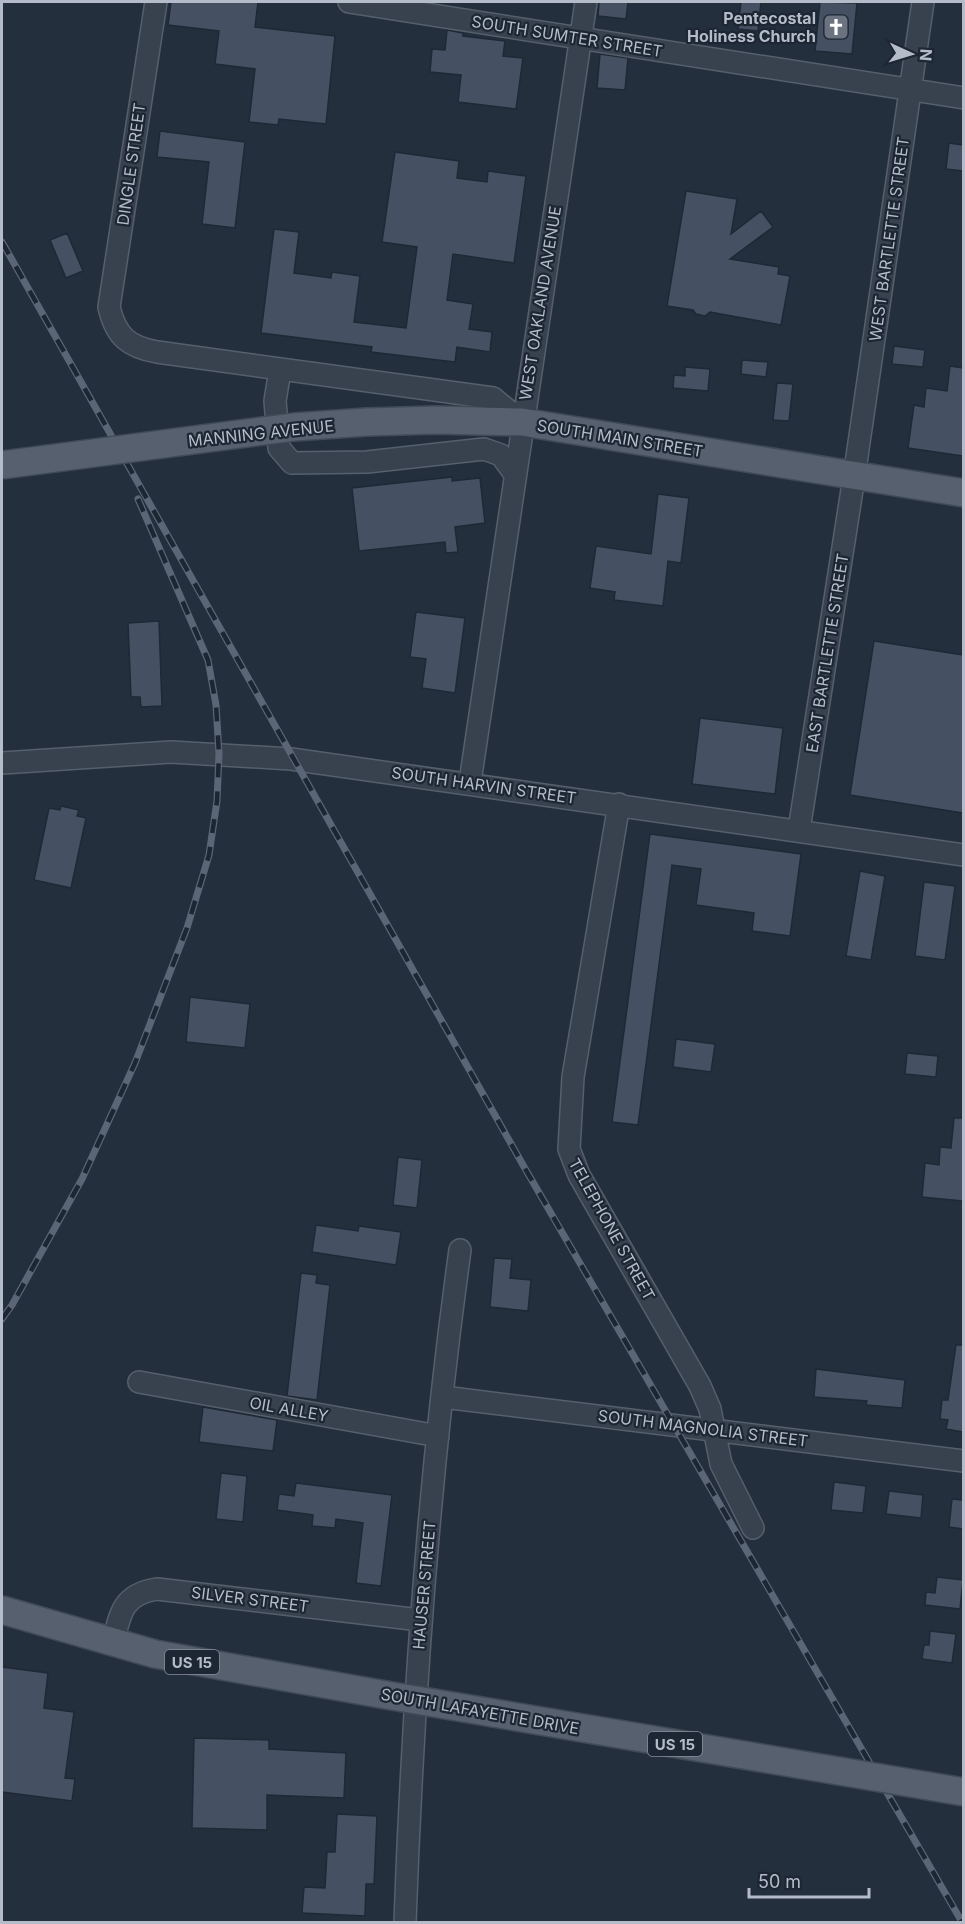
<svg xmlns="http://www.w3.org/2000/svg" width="965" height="1924" viewBox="0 0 965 1924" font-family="Inter,sans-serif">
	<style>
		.building { fill: #455162; stroke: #1f2835; stroke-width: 1.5 }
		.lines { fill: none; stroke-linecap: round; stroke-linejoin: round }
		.minor-casing { stroke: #565f6c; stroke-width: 24 }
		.major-casing { stroke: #414a57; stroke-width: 30 }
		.minor { stroke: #38414e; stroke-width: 21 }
		.major { stroke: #56606e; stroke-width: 27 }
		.rail-casing { stroke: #5a6575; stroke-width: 7 }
		.rail { stroke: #1d2633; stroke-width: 4.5; stroke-dasharray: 14; stroke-linecap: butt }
		.major-bridge-casing { stroke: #414a57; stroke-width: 30; stroke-linecap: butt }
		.major-bridge { stroke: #56606e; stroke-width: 27 }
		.labels { text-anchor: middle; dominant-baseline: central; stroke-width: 4.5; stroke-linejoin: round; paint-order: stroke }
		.shield { fill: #1d2633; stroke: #878f9c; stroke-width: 1.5 }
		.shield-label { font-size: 15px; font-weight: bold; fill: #b4bcc9 }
		.poi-label { font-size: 16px; font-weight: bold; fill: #b4bcc9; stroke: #1d2633; text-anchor: end }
		.street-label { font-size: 16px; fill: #b4bcc9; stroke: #1d2633 }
	</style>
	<rect width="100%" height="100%" fill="#242f3e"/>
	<path class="building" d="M171,2H258L255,27L335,36L326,124L279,119L278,125L249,122L255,69L215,64L219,31L168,25Z
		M599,2H628L626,19L598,16Z
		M741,2H761L758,31L738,29Z
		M820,2L857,3L852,54L815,51Z
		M447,30L463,33V36L505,41L503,56L523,58L516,109L458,102L461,75L430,72L432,49L445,50Z
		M600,54L628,58L625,90L597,88Z
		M160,131L245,142L235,228L202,224L209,162L157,157Z
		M949,143L963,145V171L946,169Z
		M395,152L459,161L457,178L487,182L488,171L526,176L514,263L453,254L447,300L473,304L469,329L492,332L490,352L457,347L455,362L371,352L372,347L261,333L274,229L299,232L294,273L331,278L332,272L360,276L354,322L406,328L417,247L382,242Z
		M686,191L737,199L731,234L761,211L773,227L730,259L779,267L778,274L790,276L781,325L710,312L705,316L696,314L693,310L667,306Z
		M67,233L83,271L66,278L50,240Z
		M894,346L925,350L923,367L892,364Z
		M742,360L768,362L766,377L741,374Z
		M950,366L963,368V456L908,448L914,405L924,407L926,388L947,391Z
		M685,367L710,369L708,391L673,388L674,375L685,376Z
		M777,383L793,384L789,421L773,420Z
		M452,477V481L480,478L485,523L455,527L458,552L446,553L445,542L359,551L352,488Z
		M658,494L689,498L681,563L668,561L663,606L614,600L615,592L590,588L596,546L651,554Z
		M416,612L465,618L455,693L422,688L426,659L410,657Z
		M159,621L162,706L141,707L140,697H131L128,623Z
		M874,641L963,655V813L850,795Z
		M700,718L783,728L775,794L692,784Z
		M61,806L79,810L77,816L86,818L71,888L34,880L49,808L60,810Z
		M650,834L801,854L790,936L752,931L754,913L696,905L701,869L672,865L638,1125L612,1122Z
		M860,871L885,876L871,960L846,956Z
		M924,882L955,886L945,960L915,956Z
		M190,997L250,1004L245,1048L186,1042Z
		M676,1039L715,1044L711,1072L673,1067Z
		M907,1053L938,1056L936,1077L905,1074Z
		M954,1118H963V1201L922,1197L925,1163L939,1165L940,1147L951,1148Z
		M398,1157L422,1160L417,1208L393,1205Z
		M316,1225L358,1231L359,1226L401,1232L396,1265L312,1252Z
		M494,1258L512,1259L510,1278L531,1280L528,1311L490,1307Z
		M301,1273L317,1275L316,1283L330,1285L317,1400L287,1396Z
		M956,1345H963V1432L946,1429L948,1420L940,1419L942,1400H948Z
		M816,1369L905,1380L902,1408L866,1405L867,1401L814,1397Z
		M203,1407L277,1420L273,1451L199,1442Z
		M221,1473L247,1476L243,1522L216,1519Z
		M834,1482L866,1486L863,1513L831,1510Z
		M296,1483L392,1495L381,1586L356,1583L363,1523L336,1519L335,1528L312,1526L313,1515L277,1510L279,1494L294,1496Z
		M889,1491L923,1495L921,1518L886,1514Z
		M952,1499L963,1500V1529L949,1527Z
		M937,1577L963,1580L960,1609L925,1605L926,1592L935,1593Z
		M930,1631L956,1634L952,1663L922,1659L924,1645H929Z
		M2,1667L48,1673L44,1708L74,1712L65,1778L75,1779L72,1801L2,1792Z
		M194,1738L269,1740V1749L346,1753L344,1798L267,1795V1830L192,1828Z
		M337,1814L377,1816L374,1884H366L365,1916L302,1913L304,1887L325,1888L327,1852H335Z"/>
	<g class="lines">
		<g class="minor-casing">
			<path id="minor" d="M156,2L109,307C116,337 129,347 157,352L493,398L522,422
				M349,2L964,98
				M280,370L275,401L279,448L292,463L367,462L484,449L501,455L514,473
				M2,763L171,752L291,759L964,855
				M470,782L586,2
				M619,804L573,1077L569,1149L579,1175L700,1386L710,1409L721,1464L753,1528
				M799,830L854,477L923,2
				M139,1382L438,1436
				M443,1397L964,1461
				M113,1643C120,1613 123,1594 157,1589L420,1620
				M405,1922C413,1698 429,1473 460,1250"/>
		</g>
		<g class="major-casing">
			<path id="major" d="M367,422L436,420L522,422L964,493
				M2,1610L155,1654L386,1695"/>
		</g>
		<use href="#minor" class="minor"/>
		<use href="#major" class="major"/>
		<g class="rail-casing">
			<path id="rail" d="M2,242L523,1165L962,1922
				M2,1319L12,1305L82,1179L135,1063L187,928L209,855L217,801L219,754L216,705L208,660L138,499"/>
		</g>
		<use href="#rail" class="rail"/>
		<g class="major-bridge-casing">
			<path id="major-bridge" d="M2,465L294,427L367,422
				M386,1695L964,1792"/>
		</g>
		<use href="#major-bridge" class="major-bridge"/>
	</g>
	<defs>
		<g id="church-square" transform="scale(1.35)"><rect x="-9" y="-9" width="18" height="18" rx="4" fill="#6b7280" stroke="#1d2633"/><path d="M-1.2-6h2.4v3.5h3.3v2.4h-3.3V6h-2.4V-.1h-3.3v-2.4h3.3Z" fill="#fff"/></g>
	</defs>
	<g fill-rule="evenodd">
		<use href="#church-square" x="836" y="27"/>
	</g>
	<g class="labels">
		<g class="shield">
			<rect x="165" y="1650" width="54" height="24" rx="4.5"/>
			<rect x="648" y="1732" width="54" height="24" rx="4.5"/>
		</g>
		<g class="shield-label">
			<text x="192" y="1662">US 15</text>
			<text x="675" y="1744">US 15</text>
		</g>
		<g class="poi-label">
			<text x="816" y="18">Pentecostal<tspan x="816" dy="18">Holiness Church</tspan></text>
		</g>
		<g class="street-label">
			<text transform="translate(567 36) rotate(9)">SOUTH SUMTER STREET</text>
			<text transform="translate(131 164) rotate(-82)">DINGLE STREET</text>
			<text transform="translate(889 239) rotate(-82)">WEST BARTLETTE STREET</text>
			<text transform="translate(540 303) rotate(-81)">WEST OAKLAND AVENUE</text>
			<text transform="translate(261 433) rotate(-6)">MANNING AVENUE</text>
			<text transform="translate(620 438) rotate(9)">SOUTH MAIN STREET</text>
			<text transform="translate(827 653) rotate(-81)">EAST BARTLETTE STREET</text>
			<text transform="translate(484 785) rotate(8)">SOUTH HARVIN STREET</text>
			<text transform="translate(612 1229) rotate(61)">TELEPHONE STREET</text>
			<text transform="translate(289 1409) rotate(10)">OIL ALLEY</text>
			<text transform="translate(703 1428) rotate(7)">SOUTH MAGNOLIA STREET</text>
			<text transform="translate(424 1585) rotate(-85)">HAUSER STREET</text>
			<text transform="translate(250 1599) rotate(7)">SILVER STREET</text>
			<text transform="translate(480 1711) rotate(10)">SOUTH LAFAYETTE DRIVE</text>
		</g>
	</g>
	<rect width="965" height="1924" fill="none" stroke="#b4bcc9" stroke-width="6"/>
	<g transform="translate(911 54) rotate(94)" stroke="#1d2633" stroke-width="4.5" paint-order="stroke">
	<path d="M0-4.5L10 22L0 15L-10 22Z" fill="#b4bcc9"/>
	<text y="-9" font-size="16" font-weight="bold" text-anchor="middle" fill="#b4bcc9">N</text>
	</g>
	<path d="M749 1888v9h120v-9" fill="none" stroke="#b4bcc9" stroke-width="3"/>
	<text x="758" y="1888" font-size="18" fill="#b4bcc9" stroke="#1d2633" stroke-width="4.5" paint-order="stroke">50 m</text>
</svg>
